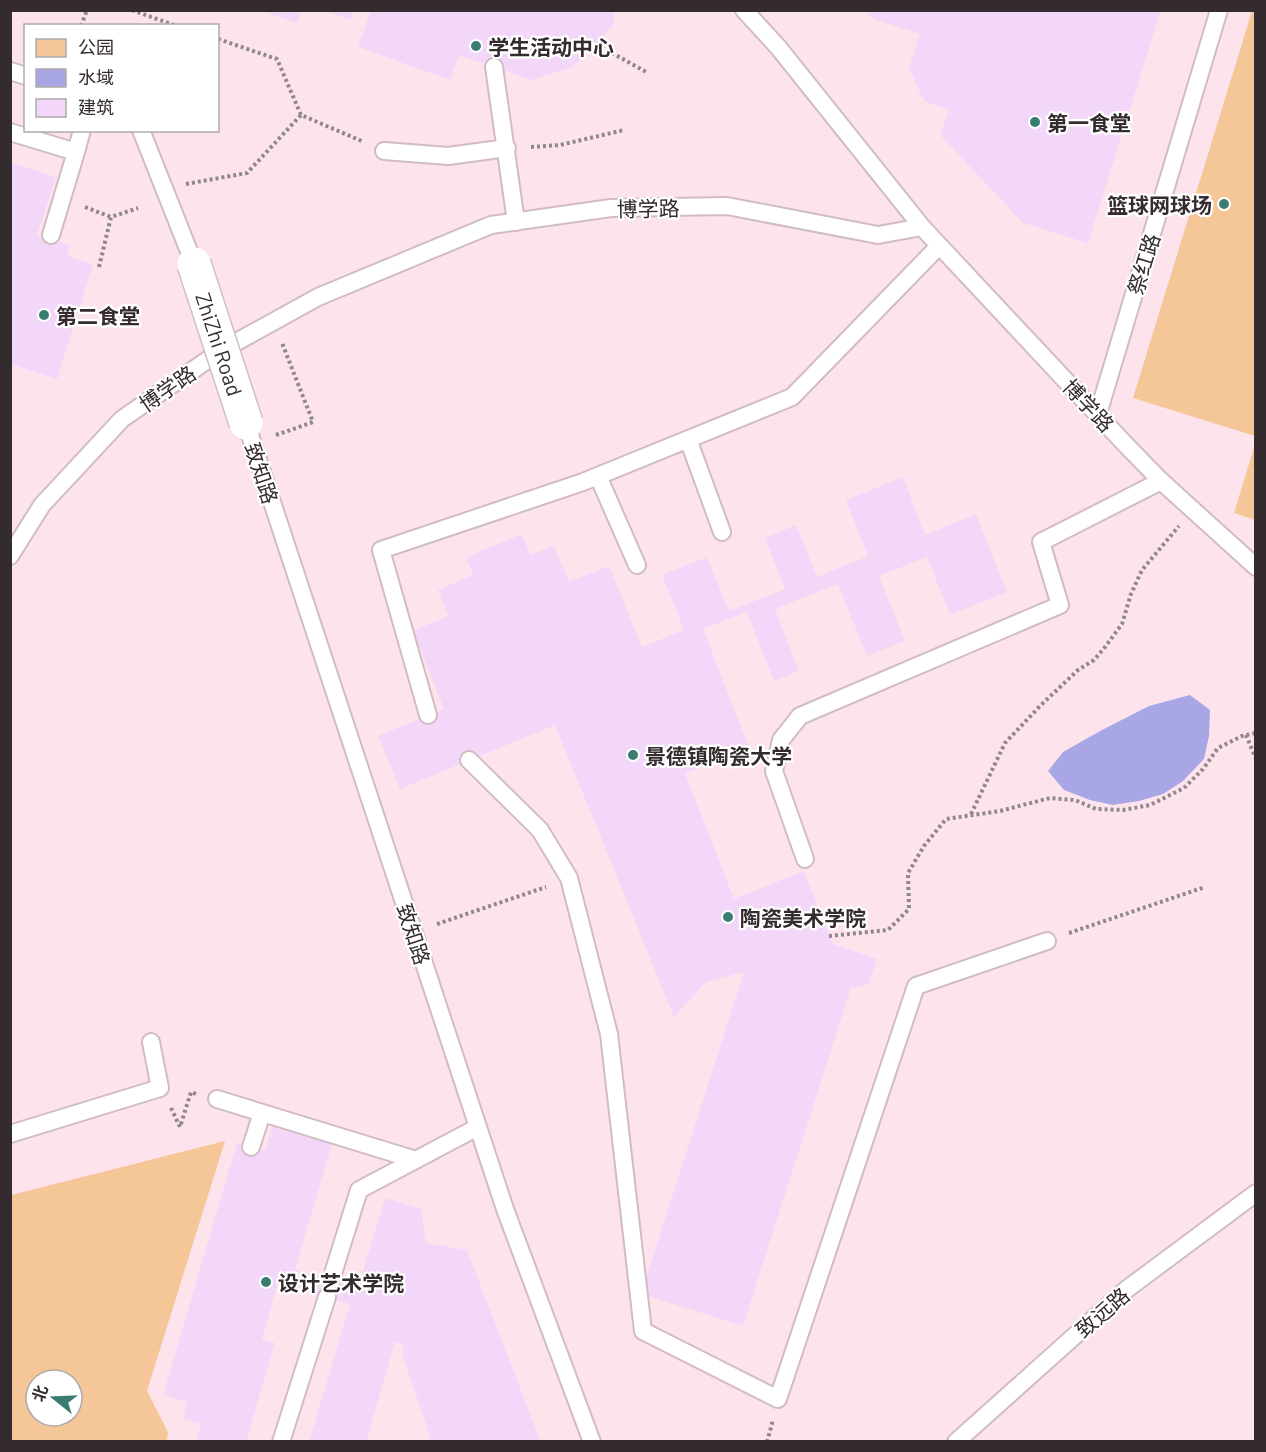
<svg xmlns="http://www.w3.org/2000/svg" width="1266" height="1452" viewBox="0 0 1266 1452" font-family="Barlow,'Noto Sans SC',sans-serif">
	<style>
		.built { fill: #fde4ec; fill-rule: evenodd }
		.green { fill: #f5c698; fill-rule: evenodd }
		.water { fill: #a8a6e5 }
		.building { fill: #f3d7f9 }
		.lines { fill: none; stroke-linecap: round; stroke-linejoin: round }
		.lane-casing { stroke: #d2bcc4; stroke-width: 20 }
		.path { stroke: #8f888a; stroke-width: 4; stroke-dasharray: 3 3; stroke-linecap: butt }
		.lane { stroke: #fff; stroke-width: 16 }
		.street-bridge-casing { stroke: #d2bcc4; stroke-width: 36; stroke-linecap: butt }
		.street-bridge { stroke: #fff; stroke-width: 33 }
		.poi-dot { fill: #397d71; stroke: #fff; stroke-width: 2 }
		.labels { text-anchor: middle; dominant-baseline: central; stroke-width: 4.5; stroke-linejoin: round; paint-order: stroke }
		.poi-label { font-size: 21px; font-weight: bold; fill: #342b2e; stroke: #fff; text-anchor: start }
		.street-label { font-size: 21px; fill: #342b2e; stroke: #fff }
	</style>
	<rect width="100%" height="100%" fill="#fcf7f9"/>
	<path class="built" d="M11,11H1255V1441H11ZM26,26H218V130H26ZM36,1380H72V1416H36Z"/>
	<path class="green" d="M1252,11H1256L1255,436L1133,398Z
		M1255,444V520L1234,513Z
		M225,1141L147,1391L168,1432L167,1441H11V1195ZM36,1380H72V1416H36Z"/>
	<path class="water" d="M1190,695L1210,710L1209,736L1204,759L1183,781L1163,794L1139,801L1113,805L1090,800L1064,790L1048,771L1063,752L1102,730L1149,706Z"/>
	<path class="building" d="M259,10H301L297,23Z
		M323,10H354L351,20Z
		M371,10H614V24L596,44L571,68L531,80L459,55L450,80L358,47Z
		M865,10H1161L1088,243L1023,223L940,135L949,110L924,101L909,68L920,34L871,18Z
		M10,162L56,177L37,235L70,245L67,256L93,265L57,379L10,364Z
		M903,477L925,535L976,514L1007,592L950,615L927,557L879,576L905,641L867,656L838,584L775,609L799,671L774,681L747,612L703,629L749,747L685,773L734,899L804,871L833,944L877,959L869,984L851,988L743,1326L641,1294L744,972L706,982L674,1017L555,725L400,789L378,736L444,709L413,631L448,616L438,590L473,575L466,557L522,534L530,555L554,546L569,582L609,566L642,647L684,630L662,575L707,557L729,611L785,589L765,538L796,525L817,577L868,556L846,500Z
		M274,1120L334,1138L295,1269L358,1288L385,1198L421,1209L426,1243L467,1250L541,1442H432L402,1354L404,1345L395,1342L366,1442H309L350,1304L278,1283L262,1339L275,1343L246,1442H196L201,1424L183,1419L187,1402L163,1395L237,1143L265,1151Z"/>
	<g class="lines">
		<g class="lane-casing">
			<path id="lane" d="M744,10L778,47L922,227
				M494,67L516,222
				M10,71L26,76
				M141,130L194,264
				M10,132L76,152L82,130
				M384,151L448,156L507,148
				M51,235L76,152
				M1098,414L1219,10
				M246,423L505,1209L592,1442
				M688,439L722,532
				M598,476L637,565
				M10,556L42,505L122,419L222,350L318,297L491,225L611,208L727,206L878,235L922,227L1125,444L1161,481L1256,567
				M428,715L381,550L583,482L792,397L939,246
				M469,760L540,830L569,878L609,1034L643,1331L778,1399L916,986L1047,941
				M805,859L774,771L781,740L800,716L1060,605L1041,542L1161,481
				M217,1099L416,1160
				M10,1134L160,1088L151,1042
				M251,1147L262,1113
				M331,1280L359,1190L478,1127
				M281,1442L327,1297
				M956,1442L1127,1289L1256,1193"/>
		</g>
		<path class="path" d="M132,10L177,26
			M81,26L87,10
			M218,39L277,59L301,115L364,142
			M596,44L648,73
			M531,147L560,145L624,130
			M186,184L247,173L301,115
			M85,207L111,217
			M99,267L111,217L138,208
			M276,435L313,422L282,343
			M1246,735L1256,759
			M971,814L1005,743L1040,706L1078,670L1094,660L1105,647L1122,624L1131,594L1142,570L1179,526
			M437,924L546,887
			M1069,933L1205,887
			M829,936L888,930L909,909L908,873L924,846L946,819L1000,811L1050,798L1075,800L1096,809L1123,810L1150,805L1184,788L1203,769L1218,748L1242,736L1256,733
			M171,1108L180,1127L191,1092L196,1094
			M767,1442L773,1420"/>
		<use href="#lane" class="lane"/>
		<g class="street-bridge-casing">
			<g id="street-bridge">
				<path id="s1" d="M194,264L246,423"/>
			</g>
		</g>
		<use href="#street-bridge" class="street-bridge"/>
	</g>
	<g class="poi-dot">
		<circle cx="476" cy="46" r="6"/>
		<circle cx="1035" cy="122" r="6"/>
		<circle cx="1224" cy="204" r="6"/>
		<circle cx="44" cy="315" r="6"/>
		<circle cx="633" cy="755" r="6"/>
		<circle cx="728" cy="917" r="6"/>
		<circle cx="266" cy="1282" r="6"/>
	</g>
	<g class="labels">
		<g class="poi-label">
			<text x="488" y="46">学生活动中心</text>
			<text x="1047" y="122">第一食堂</text>
			<text x="1212" y="204" text-anchor="end">篮球网球场</text>
			<text x="56" y="315">第二食堂</text>
			<text x="645" y="755">景德镇陶瓷大学</text>
			<text x="740" y="917">陶瓷美术学院</text>
			<text x="278" y="1282">设计艺术学院</text>
		</g>
		<g class="street-label">
			<text transform="translate(648 208) rotate(-1)">博学路</text>
			<text transform="translate(1143 264) rotate(-73)">祭红路</text>
			<text stroke="none"><textPath href="#s1" startOffset="84">ZhiZhi Road</textPath></text>
			<text transform="translate(167 388) rotate(-35)">博学路</text>
			<text transform="translate(1089 405) rotate(47)">博学路</text>
			<text transform="translate(262 473) rotate(72)">致知路</text>
			<text transform="translate(414 934) rotate(72)">致知路</text>
			<text transform="translate(1102 1312) rotate(-41)">致远路</text>
		</g>
	</g>
	<rect width="1266" height="1452" fill="none" stroke="#342b2e" stroke-width="24"/>
	<rect x="24" y="24" width="195" height="108" fill="#ffffff" stroke="#aeaaab" stroke-width="1.5"/>
	<rect x="36" y="39" width="30" height="18" fill="#f5c698" stroke="#aeaaab" stroke-width="1.5"/>
	<text x="78" y="54" font-size="18" fill="#342b2e">公园</text>
	<rect x="36" y="69" width="30" height="18" fill="#a8a6e5" stroke="#aeaaab" stroke-width="1.5"/>
	<text x="78" y="84" font-size="18" fill="#342b2e">水域</text>
	<rect x="36" y="99" width="30" height="18" fill="#f3d7f9" stroke="#aeaaab" stroke-width="1.5"/>
	<text x="78" y="114" font-size="18" fill="#342b2e">建筑</text>
	<g transform="translate(54 1398) rotate(288)"><circle r="28" fill="#ffffff" stroke="#aeaaab" stroke-width="1.5"/>
	<path d="M0-4.5L10 22L0 15L-10 22Z" fill="#397d71"/>
	<text y="-9" font-size="16" font-weight="bold" text-anchor="middle" fill="#342b2e">北</text>
	</g>
</svg>
